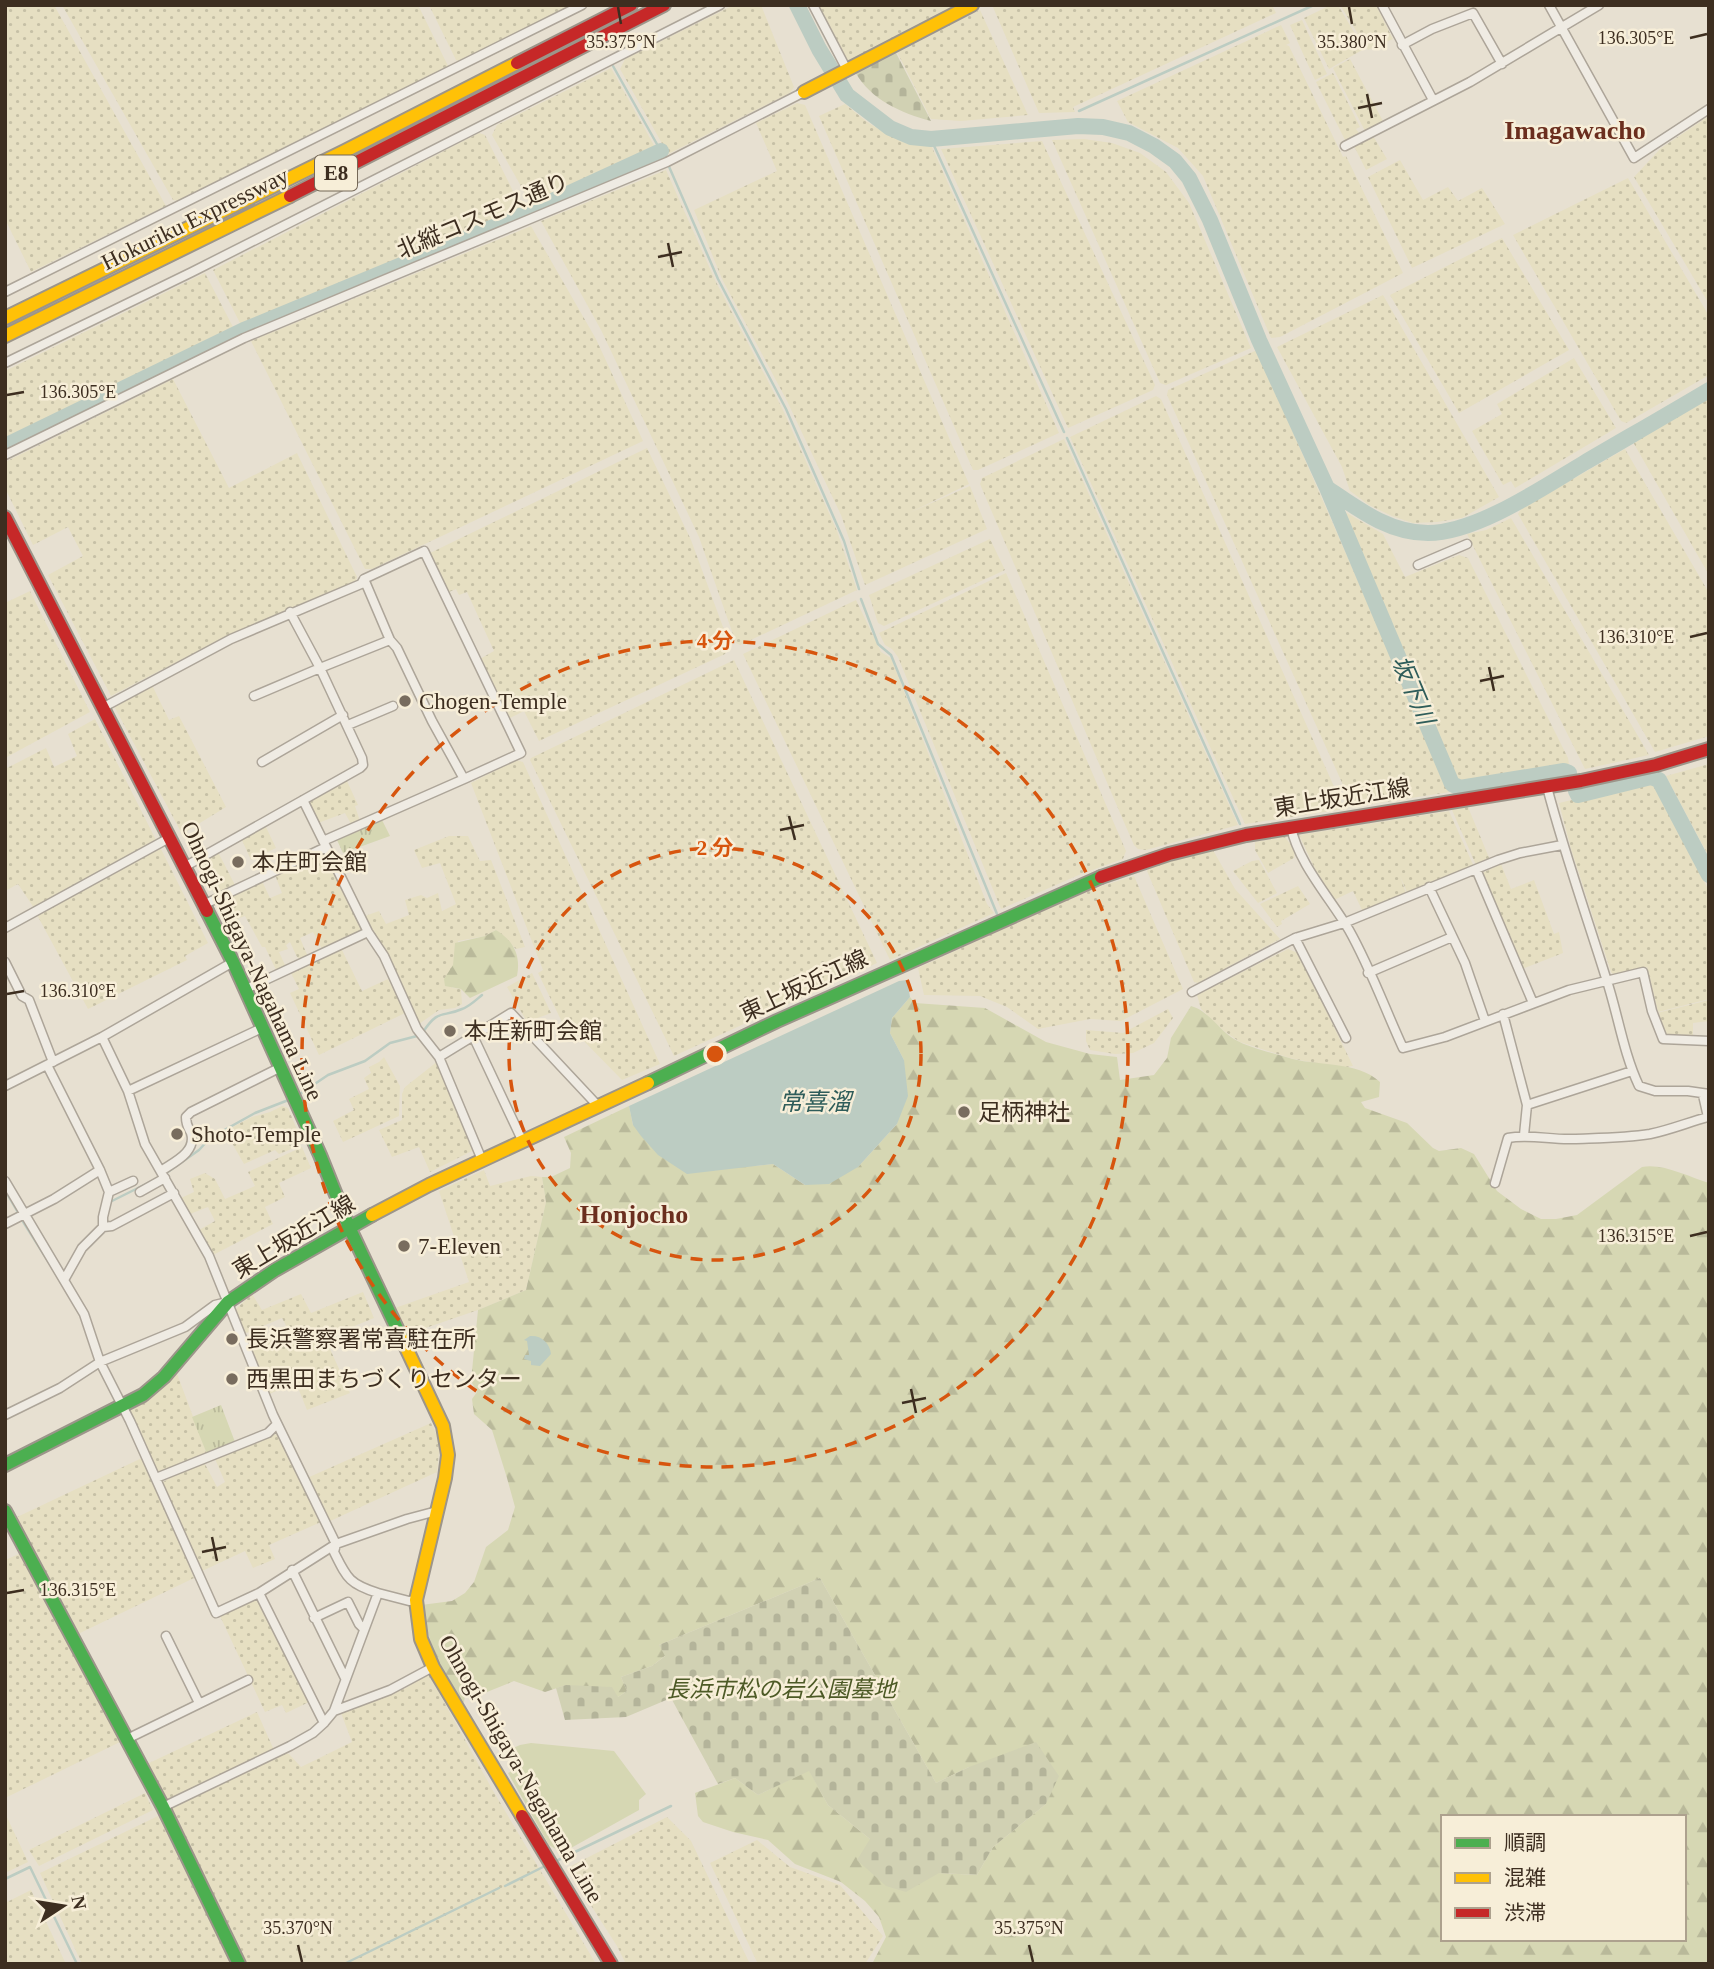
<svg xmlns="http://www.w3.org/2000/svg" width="1714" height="1969" viewBox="0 0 1714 1969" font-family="'Times New Roman','Noto Sans JP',serif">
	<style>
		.farmland { fill: url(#farmland-dots) }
		.forest { fill: url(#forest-firs); fill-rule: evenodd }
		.cemetery { fill: url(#cemetery-stones) }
		.park { fill: url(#park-tufts) }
		.pitch { fill: #d6d7b3 }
		.water { fill: #bcccc2 }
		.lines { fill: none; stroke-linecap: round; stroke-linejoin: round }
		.stream { stroke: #bcccc2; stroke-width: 2.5 }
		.river { stroke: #bcccc2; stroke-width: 16 }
		.street-casing { stroke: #ada599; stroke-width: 11 }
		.fast-casing { stroke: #9c958a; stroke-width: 16 }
		.slow-casing { stroke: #9c958a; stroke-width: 16 }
		.jam-casing { stroke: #9c958a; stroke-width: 16 }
		.street { stroke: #efebe3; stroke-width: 8 }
		.fast { stroke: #4caf50; stroke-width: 12 }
		.slow { stroke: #ffc107; stroke-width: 12 }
		.jam { stroke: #c62828; stroke-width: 12 }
		.ticks { fill: none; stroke: #3d2e20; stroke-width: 2.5 }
		.ring { fill: none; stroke: #d7550e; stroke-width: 3.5; stroke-dasharray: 12 9 }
		.poi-dot { fill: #786c5e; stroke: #f7eed8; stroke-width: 2.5 }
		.labels { text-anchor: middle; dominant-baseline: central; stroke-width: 5; stroke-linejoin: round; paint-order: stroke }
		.shield { fill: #f7eed8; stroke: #756857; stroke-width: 2 }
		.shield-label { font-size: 21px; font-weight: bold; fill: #3d2e20 }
		.street-label { font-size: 23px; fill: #3d2e20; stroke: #f7eed8 }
		.poi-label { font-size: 23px; fill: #3d2e20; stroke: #f7eed8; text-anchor: start }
		.park-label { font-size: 23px; font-style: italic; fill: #4d5a26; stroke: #f7eed8 }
		.water-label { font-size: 24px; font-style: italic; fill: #2f5d5a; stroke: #f7eed8 }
		.quarter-label { font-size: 26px; font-weight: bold; fill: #6b2e1e; stroke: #f7eed8 }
		.ticks-label { font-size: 18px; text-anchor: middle; fill: #3d2e20; stroke: #f7eed8; stroke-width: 5; stroke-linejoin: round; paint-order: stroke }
		.centre { fill: #d7550e; stroke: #f7eed8; stroke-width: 3.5 }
		.ring-label { font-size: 21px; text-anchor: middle; font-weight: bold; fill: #d7550e; stroke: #f7eed8; stroke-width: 5; stroke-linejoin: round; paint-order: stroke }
	</style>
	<defs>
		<pattern id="farmland-dots" width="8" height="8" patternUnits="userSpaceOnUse" patternTransform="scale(1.75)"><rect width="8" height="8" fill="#e6dfc2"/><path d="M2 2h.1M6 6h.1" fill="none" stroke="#c6c0a6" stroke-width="1.8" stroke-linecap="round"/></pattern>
		<pattern id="forest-firs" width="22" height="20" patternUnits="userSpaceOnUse" patternTransform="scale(1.75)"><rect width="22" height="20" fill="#d6d7b3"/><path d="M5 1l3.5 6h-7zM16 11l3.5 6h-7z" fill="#b9b99a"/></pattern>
		<pattern id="cemetery-stones" width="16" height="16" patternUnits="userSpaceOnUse" patternTransform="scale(1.75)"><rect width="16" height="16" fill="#d1d1b3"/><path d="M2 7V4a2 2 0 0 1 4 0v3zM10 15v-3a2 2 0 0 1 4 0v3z" fill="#b4b49a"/></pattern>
		<pattern id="park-tufts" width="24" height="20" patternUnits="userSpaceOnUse" patternTransform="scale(1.75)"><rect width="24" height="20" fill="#d6d7b3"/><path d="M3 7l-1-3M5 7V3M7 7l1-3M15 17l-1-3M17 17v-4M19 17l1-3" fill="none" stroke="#b9b99a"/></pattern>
	</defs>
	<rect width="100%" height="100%" fill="#e7e0d1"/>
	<path class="farmland" d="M5,5H54L166,206L31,272L5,219Z
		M62,5H418L449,68L180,201L173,200Z
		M429,5H572L462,62L456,60Z
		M734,5H761L794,87L790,93L668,154L620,69L625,59Z
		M818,5H962L852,60L846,61Z
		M992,5H1272L1276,13L1073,107L1075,112L1039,113Z
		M1331,5H1338L1364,49L1329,69L1304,18Z
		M1340,5H1376L1393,39L1368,50Z
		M980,10L1028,115L961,121L931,119L896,50Z
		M1302,20L1327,74L1315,80L1290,25Z
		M1281,25L1290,43L1286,45L1289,46L1343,157L1346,156L1403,273L1280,337L1271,338L1203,176L1178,148L1128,122L1117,101Z
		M1350,59L1384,123L1366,133L1333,68Z
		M611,68L656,149L530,202L492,135L497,125Z
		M1333,73L1360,127L1356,129L1359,133L1345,140L1316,82Z
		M797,103L805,105L969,484L909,513L970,486L987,529L865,585L841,515L787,401L722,279L694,210L777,171L756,123Z
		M845,104L867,122L890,136L931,145L1059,433L978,470H973L819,116Z
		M1709,116V304L1634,177L1661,148Z
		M479,133L485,135L522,209L417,250L242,327L213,270Z
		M1373,136L1387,159L1366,170L1354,146Z
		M1084,139L1112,143L1140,153L1166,172L1189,203L1251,348L1166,385L1160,383L1052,140Z
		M1042,141L1155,385L1153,390L1068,428L941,149Z
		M1400,160L1423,200L1448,187L1458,201L1482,188L1505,224L1412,268L1368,177Z
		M666,170L715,280L783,410L837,531L857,590L740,645L736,643L699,537L601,330L541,221Z
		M1628,178L1709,316V375L1626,423L1621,421L1513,235Z
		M531,226L596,339L643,441L372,569H365L251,341Z
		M1502,238L1569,350L1459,413L1390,295Z
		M205,273L233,327L5,442V371Z
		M1383,295L1499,497L1462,518L1437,522L1413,523L1392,516L1369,505L1350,491L1342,467L1277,347Z
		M1257,350L1450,792L1353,807L1167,395L1168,390Z
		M1574,358L1616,428L1515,488L1511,481L1503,485L1472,431L1502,414L1497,404Z
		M173,379L229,488L297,453L357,577L356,581L227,636L111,696L48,575L83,556L68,527L33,545L5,488V462Z
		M1156,396L1161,399L1344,809L1245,824L1070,437Z
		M1709,398V575L1633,442Z
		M1064,439L1238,825L1146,850L1138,849L1134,845L1123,820L980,484L982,478Z
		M647,448L691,540L730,646L725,654L539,741L524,711L508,719L480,659L494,651L467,592L459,595L456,589L449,592L430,553Z
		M1625,449L1709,593V736L1655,752L1518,514L1521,509Z
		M1345,512L1383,534L1405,577L1459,555L1468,558L1568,758L1569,764L1462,784L1455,780Z
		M1511,518L1649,755L1585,769L1467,534L1486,530Z
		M990,539L1005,570L884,626L878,623L869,595Z
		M1006,573L1126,851L1123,859L1081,874L1001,909L898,657L892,649L885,645L879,633Z
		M30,591L90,712L5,758V603Z
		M856,600L881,652L891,658L987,904L994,913L890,960L743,654Z
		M734,660L877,963L674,1056L530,760L531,758Z
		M152,685L169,720L179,716L226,807L182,834L114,706Z
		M95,719L156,840L34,908L18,884L5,891V769L46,748L54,767L77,756L68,734Z
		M516,760L523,762L660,1064L622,1080L574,1031L562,1022L538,973L543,970L471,783Z
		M1709,764V857L1666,776Z
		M346,779L358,805L355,806L360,821L351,824L345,813L318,823L310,804L311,799Z
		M1652,781L1709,891V999L1658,1012L1647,967L1613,974L1611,972L1571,849L1559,803Z
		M1468,807L1490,860L1476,865L1452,810Z
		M1449,811L1474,867L1407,892L1400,876L1406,893L1362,910L1353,891L1334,900L1315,869L1299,835Z
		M265,825L276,848L251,860L241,838Z
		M449,836H468L480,861L491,860L525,947L516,949L496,930L485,936L458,941L452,988L461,989L462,1004L455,1008L439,1010L419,1024L386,954L365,916L379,911L386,924L409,915L405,900L421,895L427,898L438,893L442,911L456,904L440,863L422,868L414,850Z
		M1285,837L1295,850L1294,858L1268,873L1255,850V842Z
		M160,847L208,943L185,956L187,960L88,1009L36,913Z
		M1213,850L1235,889L1280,939L1198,983L1194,982L1147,871L1151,866Z
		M218,852L235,885L215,895L199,862Z
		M322,854L328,857L363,930L323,951L313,932L300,938L308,957L302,960L297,957L290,942L286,945L288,949L279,952L286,967L277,972L265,947H262L245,916L228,922L218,902L262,881L270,898L282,893L275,875Z
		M1259,860L1277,893L1258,903L1233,871L1252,861Z
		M1501,864L1511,889L1534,880L1554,934L1559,932L1563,953L1522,969L1482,873Z
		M1134,876L1183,989L1121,1021L1090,1019L1038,1029L1007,1007L980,996L924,995L918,968L1085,891Z
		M1298,886L1310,904L1281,921L1282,924L1277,927L1260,904Z
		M341,948L362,991L388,979L405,1013L319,1055L290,993L299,989L290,971Z
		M1288,949L1298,953L1353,1066L1340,1068L1290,1058L1240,1042L1224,1031L1201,1009L1197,995Z
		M532,973L551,1013L527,1022L507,987Z
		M1709,1000V1021L1693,1023V1037L1665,1035L1657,1013Z
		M1168,1009L1173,1018L1154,1043L1133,1053L1115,1054L1090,1050L1086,1041V1030L1123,1033Z
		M384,1057L400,1086L399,1116L343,1142L333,1121L354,1110L349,1099L369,1089L364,1078L371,1073L369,1067L379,1062Z
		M438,1061L474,1150L430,1172L419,1147L392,1157L379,1130L402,1120V1094L405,1087Z
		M282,1106L288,1108L298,1132L290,1135L296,1147L279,1154L275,1150L244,1164L225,1131L252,1117L270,1112Z
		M302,1147L311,1168L279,1183L285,1197L265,1207L273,1224L211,1256L199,1230L215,1221L208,1207L190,1214L181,1198L194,1192L190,1179L205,1173L215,1179L225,1199L255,1186L248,1172Z
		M484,1170L490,1186L531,1176L542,1177L546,1202L526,1290L478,1310L405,1335L392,1309L469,1282L439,1191Z
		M363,1292L374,1318L325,1338L350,1393L307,1410L296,1383L269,1394L251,1350L289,1331L282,1318L244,1334L235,1310L252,1294L262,1310L301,1294L311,1313Z
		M176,1371L207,1454L160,1474L156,1472L129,1411L148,1397Z
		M431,1423L437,1436L439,1452L437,1472L328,1522L307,1478Z
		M272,1434L280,1435L321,1522L269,1545L275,1559L253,1568L245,1551L200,1572L161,1483L183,1471L205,1464L217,1487L225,1482L215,1459Z
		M144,1457L194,1578L78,1634L15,1518Z
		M19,1554L120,1742L5,1798V1560Z
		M258,1599L309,1702L286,1713L282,1705L265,1712L219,1614Z
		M428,1673L492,1789L596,1964H246L171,1809L284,1753L289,1754L301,1767L352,1742L341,1713L406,1688Z
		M257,1712L274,1750L166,1802L147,1764Z
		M145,1793L153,1810L39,1866L29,1850Z
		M5,1813L28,1862L5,1873Z
		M158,1816L231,1964H82L40,1873Z
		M667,1817L691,1841L750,1964H626L617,1946L567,1868Z
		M757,1840L790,1867L840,1885L883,1936L865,1964H758L710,1863Z
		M31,1890L66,1964H5V1903Z"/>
	<path class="forest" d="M496,930C514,941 521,956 517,976L470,998L461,989L445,986L444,979L453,965L455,943L485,936Z
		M910,997L915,1003L985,1008L1046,1042L1090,1054L1117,1057L1120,1080L1154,1075L1167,1058L1171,1038L1191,1006C1209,1011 1218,1029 1234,1039C1249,1048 1270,1052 1286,1057C1316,1067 1357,1060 1380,1082L1379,1097L1361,1102L1365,1108L1407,1123L1433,1148L1439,1151L1461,1148L1474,1154L1497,1191L1521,1209L1541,1219H1556L1577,1215L1642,1167C1663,1163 1689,1177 1709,1183V1964H872L886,1937L879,1917L865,1901L841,1882L795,1864L768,1840L733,1832L703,1822L698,1816L695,1793L735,1778L758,1795L809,1770L828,1805L870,1839L939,1873L977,1875L993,1847L1046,1804L969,1767L936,1783L820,1578L659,1645L666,1655L652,1666L621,1677L627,1691L618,1697L566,1685L545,1692L514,1681L482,1694L477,1684L466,1691L464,1702L461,1703C439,1669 430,1645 421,1605L452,1601L465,1593L474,1582L486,1547L508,1530L515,1507L507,1478L492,1430L474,1414L472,1399L477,1392L471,1381L478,1310L526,1290L546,1202L542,1177H551L570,1168L571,1153L564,1137L629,1106L633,1125L753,1166L773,1164L805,1185L858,1167L897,1124L904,1060L890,1033L892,1018ZM1443,1817H1684V1939H1443Z"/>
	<path class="cemetery" d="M895,51L931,121C901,113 871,100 855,72Z
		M820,1578L936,1783L969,1767L1036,1742L1059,1776L1046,1804L993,1847L977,1875L939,1873L906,1892L886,1886L857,1860L870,1839L828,1805L809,1771L758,1795L735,1778L718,1784L671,1698L626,1717L565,1720L556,1688L566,1685L612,1687L618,1697L627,1691L621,1677L652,1666L665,1656L659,1645Z"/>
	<path class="park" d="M382,820L390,836L343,853L337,840Z
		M221,1405L235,1442L207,1454L192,1417Z"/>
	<path class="pitch" d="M531,1743L614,1751L646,1794L639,1800V1810L562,1853L549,1845L508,1773L516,1769L506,1751L520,1745Z"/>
	<path class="water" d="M907,980L910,997L892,1018L890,1033L904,1060L908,1096L897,1124L858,1167L829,1184L805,1185L773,1164L687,1174L658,1155L641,1136L633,1125L629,1106L899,981Z
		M530,1336C541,1335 550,1343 551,1354L540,1366L531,1365V1361L524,1359L525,1355H529L527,1341L524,1340Z"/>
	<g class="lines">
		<path class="stream" d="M613,66L667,162L718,279L786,409L844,541L859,589
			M1079,111L1314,5
			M1078,126V121
			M931,139L1064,432
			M1067,438L1240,824
			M861,599L878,644L891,655L997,914
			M423,1032C439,1008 442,1018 462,1009C469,1007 476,1000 482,995
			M297,1096L328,1075L365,1061L390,1043L417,1036
			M165,1174L199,1150L210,1138L255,1113L291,1099
			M5,1190L19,1214
			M110,1202L150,1182
			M22,1220L48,1261
			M91,1245L104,1229
			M554,1862L671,1806
			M5,1879L30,1867L77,1964
			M505,1886L543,1867
			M344,1964L499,1888"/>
		<path class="river" d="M797,5L819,49L847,95L890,128L911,137L931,139L1078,126
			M1078,126L1103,127L1129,133L1154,146L1175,161L1189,178L1210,220L1259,340L1327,488L1452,784L1460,788L1564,771L1569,773
			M535,209L661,151
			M5,446L244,330L525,214
			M1327,488C1358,509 1389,533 1428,533C1476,533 1542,488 1584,463C1625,439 1667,415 1709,390
			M1576,791L1578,795L1651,777L1659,780L1709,875"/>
		<g class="street-casing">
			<path id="street" d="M813,5L847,70
				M1382,5L1433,100
				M1549,5L1634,158L1709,109
				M1402,45L1432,29L1473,13L1502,64
				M1345,146L1470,82L1599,5
				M5,292L582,5
				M5,363L192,272L720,5
				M5,455L244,338L667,162L804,92
				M1418,565L1467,544
				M254,696L320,668L290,612
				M102,708L231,639L361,584L364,579L424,551L521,753L464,779L432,721L397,648L390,640L364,579
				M348,725L393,706
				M262,762L343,715
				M1547,787C1564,852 1586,914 1606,978C1618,1014 1623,1052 1639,1086L1655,1091H1688L1709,1094
				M303,800L368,932L384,956L417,1029L439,1057L482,1160
				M1291,827C1298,863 1331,899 1349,930C1370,967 1385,1009 1403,1048L1445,1037L1569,990L1643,972L1652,1011L1663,1039L1709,1041
				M323,841L464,779
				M186,866L360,768L363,765L362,758L320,668L390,640
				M1476,869L1533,1003
				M1429,887L1465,963L1485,1021
				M205,904L326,847
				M5,928L171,837
				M1295,938L1346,1038
				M5,962L22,996L29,1000L53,1062
				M1368,973L1452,937
				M246,989L368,932
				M1192,992L1295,938L1344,923L1498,860L1520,853L1562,845
				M1503,1014L1527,1105L1524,1135
				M473,1036L523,1142
				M102,1037L128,1091L145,1144L209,1256L273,1415L336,1544L334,1552C347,1578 349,1584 378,1593
				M439,1057L511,1013L599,1107
				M47,1065L100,1170L109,1192L103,1217V1227L82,1248L64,1280
				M5,1086L102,1037L233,962
				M128,1091L264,1027
				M1527,1105L1632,1071
				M161,1171C174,1162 197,1152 191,1133C188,1127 186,1125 186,1117L191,1112L281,1067
				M5,1181L84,1314L100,1362L60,1388L5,1415
				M1495,1183L1508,1138C1530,1134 1551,1140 1573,1139C1598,1138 1625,1138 1650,1134C1670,1130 1689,1122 1708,1117L1703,1095
				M109,1192L133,1181
				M140,1192L165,1178
				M5,1224L54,1199L100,1170
				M103,1227L112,1226L174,1193
				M227,1302L215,1305L185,1327L100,1362L130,1421L216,1613L259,1593L336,1544L407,1519L437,1511
				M156,1478L268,1433L277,1424
				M292,1570L345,1678
				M259,1593L324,1723
				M314,1618L348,1602L359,1624L364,1629
				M166,1636L199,1703
				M334,1711L390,1690L433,1667
				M127,1739L248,1680
				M163,1807L290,1746L313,1733L324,1723L334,1711L378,1593L409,1601L416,1600"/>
		</g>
		<g class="fast-casing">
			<path id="fast" d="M207,911L233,962L320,1155L349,1227L402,1339
				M648,1083L777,1021L1101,877
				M5,1465L143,1395L164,1377L228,1302L275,1270L372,1215
				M5,1511L163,1807L239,1964"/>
		</g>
		<g class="slow-casing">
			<path id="slow" d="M804,92L972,5
				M5,318L345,151L517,63
				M5,336L290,196
				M372,1215L429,1185L648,1083
				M402,1339L443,1426L448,1455L445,1478L416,1600L421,1639L433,1667L522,1816"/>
		</g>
		<g class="jam-casing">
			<path id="jam" d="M517,63L631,5
				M290,196L664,5
				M5,517L207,911
				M1101,877L1169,854L1246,835L1581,781L1656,765L1709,749
				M522,1816L611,1964"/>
		</g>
		<use href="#street" class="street"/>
		<use href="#fast" class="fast"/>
		<use href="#slow" class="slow"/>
		<use href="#jam" class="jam"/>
	</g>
	<path class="ticks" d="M618,7L621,24M1349,7L1352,24M1690,38L1707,34M1367,94L1372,118M1358,108L1382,103M668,243L673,267M658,257L682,252M7,395L24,392M1690,637L1707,633M1489,667L1494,691M1480,681L1504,676M789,816L795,840M780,830L804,825M7,994L24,991M1690,1236L1707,1232M911,1389L916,1413M902,1403L926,1398M212,1537L217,1561M202,1552L226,1547M7,1593L24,1590M298,1945L302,1962M1029,1945L1033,1962"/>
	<g class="ring">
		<circle cx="715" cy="1054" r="206"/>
		<circle cx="715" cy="1054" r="413"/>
	</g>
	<g class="poi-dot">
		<circle cx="405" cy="701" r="7"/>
		<circle cx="238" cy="862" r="7"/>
		<circle cx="450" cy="1031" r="7"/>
		<circle cx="964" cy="1112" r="7"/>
		<circle cx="177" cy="1134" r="7"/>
		<circle cx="404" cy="1246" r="7"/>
		<circle cx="232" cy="1339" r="7"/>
		<circle cx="232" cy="1379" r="7"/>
	</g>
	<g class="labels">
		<rect class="shield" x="315" y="155.5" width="42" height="35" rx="5"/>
		<g class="shield-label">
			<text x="336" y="173">E8</text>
		</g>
		<g class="street-label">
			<text transform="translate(483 216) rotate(-23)">北縦コスモス通り</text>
			<text transform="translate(195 219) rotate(-26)">Hokuriku Expressway</text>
			<text transform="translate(1342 798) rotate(-9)">東上坂近江線</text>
			<text transform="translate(252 961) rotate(65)">Ohnogi-Shigaya-Nagahama Line</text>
			<text transform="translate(804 986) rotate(-25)">東上坂近江線</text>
			<text transform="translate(294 1237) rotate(-31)">東上坂近江線</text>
			<text transform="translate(521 1769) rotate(60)">Ohnogi-Shigaya-Nagahama Line</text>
		</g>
		<g class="poi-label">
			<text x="419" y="701">Chogen-Temple</text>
			<text x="252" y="862">本庄町会館</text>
			<text x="464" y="1031">本庄新町会館</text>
			<text x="978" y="1112">足柄神社</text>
			<text x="191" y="1134">Shoto-Temple</text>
			<text x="418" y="1246">7-Eleven</text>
			<text x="246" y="1339">長浜警察署常喜駐在所</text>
			<text x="246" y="1379">西黒田まちづくりセンター</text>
		</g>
		<g class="park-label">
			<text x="781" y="1689">長浜市松の岩公園墓地</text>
		</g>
		<g class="water-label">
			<text transform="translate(1413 690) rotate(67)">坂下川</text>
			<text x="815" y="1102">常喜溜</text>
		</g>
		<g class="quarter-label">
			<text x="1575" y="130">Imagawacho</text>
			<text x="634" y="1214">Honjocho</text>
		</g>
	</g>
	<g class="ticks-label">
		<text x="1636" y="44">136.305°E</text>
		<text x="621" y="48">35.375°N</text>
		<text x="1352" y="48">35.380°N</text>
		<text x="78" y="398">136.305°E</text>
		<text x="1636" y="643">136.310°E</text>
		<text x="78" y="997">136.310°E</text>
		<text x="1636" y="1242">136.315°E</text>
		<text x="78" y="1596">136.315°E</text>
		<text x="298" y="1934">35.370°N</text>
		<text x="1029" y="1934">35.375°N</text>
	</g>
	<circle cx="715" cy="1054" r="10" class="centre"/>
	<g class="ring-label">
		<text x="715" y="648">4 分</text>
		<text x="715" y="855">2 分</text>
	</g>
	<rect width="1714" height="1969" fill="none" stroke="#3d2e20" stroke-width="14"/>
	<rect x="1441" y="1815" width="245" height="126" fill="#f7eed8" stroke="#ada18e" stroke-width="2"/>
	<rect x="1455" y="1838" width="35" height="10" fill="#4caf50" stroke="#ada18e" stroke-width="2"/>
	<text x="1504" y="1850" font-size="21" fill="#3d2e20">順調</text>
	<rect x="1455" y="1873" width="35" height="10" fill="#ffc107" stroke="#ada18e" stroke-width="2"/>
	<text x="1504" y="1885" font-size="21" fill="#3d2e20">混雑</text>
	<rect x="1455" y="1908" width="35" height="10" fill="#c62828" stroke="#ada18e" stroke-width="2"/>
	<text x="1504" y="1920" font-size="21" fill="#3d2e20">渋滞</text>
	<g transform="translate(63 1906) rotate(78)" stroke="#f7eed8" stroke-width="5" paint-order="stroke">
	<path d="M0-5L12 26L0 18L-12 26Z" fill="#3d2e20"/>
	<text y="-10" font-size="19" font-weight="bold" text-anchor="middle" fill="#3d2e20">N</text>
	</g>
</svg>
